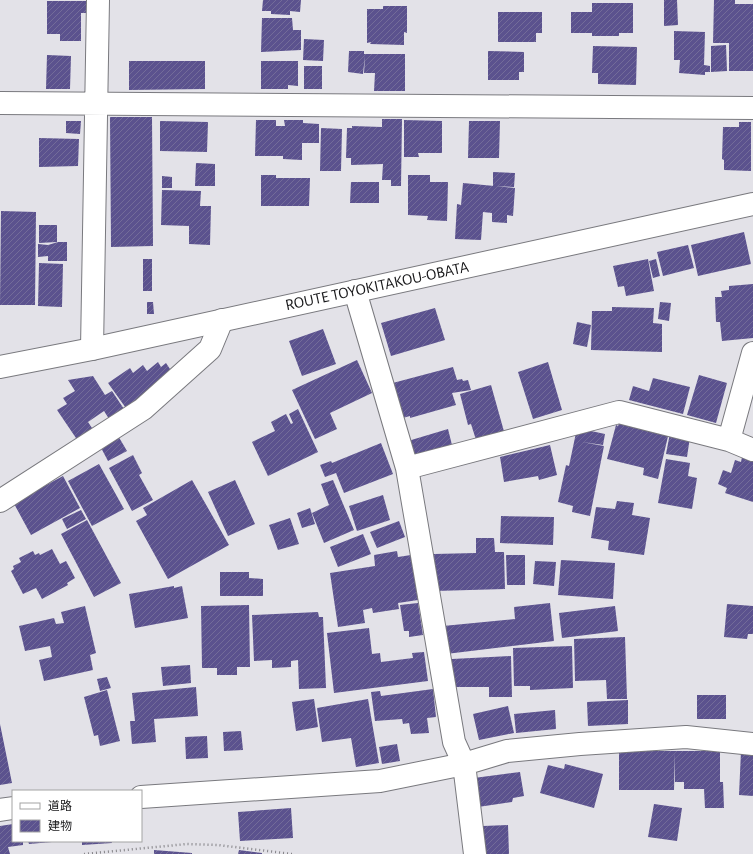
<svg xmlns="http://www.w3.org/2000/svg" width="753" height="854" viewBox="0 0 753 854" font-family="'Alegreya Sans','Noto Sans JP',sans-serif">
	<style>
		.building { fill: url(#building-hatch) }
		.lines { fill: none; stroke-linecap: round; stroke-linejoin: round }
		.minor-casing { stroke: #79797e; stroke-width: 24 }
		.major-casing { stroke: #79797e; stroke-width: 24 }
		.path { stroke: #838286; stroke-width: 2.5; stroke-dasharray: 1 3; stroke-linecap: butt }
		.minor { stroke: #fff; stroke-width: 22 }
		.major { stroke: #fff; stroke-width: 22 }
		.labels { text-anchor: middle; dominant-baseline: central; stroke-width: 4; stroke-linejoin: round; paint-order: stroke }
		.street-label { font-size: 16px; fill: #18181a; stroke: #fff }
	</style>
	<defs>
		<pattern id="building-hatch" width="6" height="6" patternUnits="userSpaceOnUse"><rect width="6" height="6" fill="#5b528e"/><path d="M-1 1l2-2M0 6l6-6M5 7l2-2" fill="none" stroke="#736c99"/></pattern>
	</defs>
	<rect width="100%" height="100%" fill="#e3e2e8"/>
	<path class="building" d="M263,0H301L300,12L290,11V15L271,14V11H262Z
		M664,0H677L678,25L664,26Z
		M714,0H735V4H753V71H729V43H713Z
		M47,1H87V13H81V41H60V34H47Z
		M592,3H633V33H619V36H592V33H571V12H592Z
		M383,6H407V33L404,32V45L370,44L371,42L367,43V9H383Z
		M498,12H542V33H536V42H498Z
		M262,18H292L293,30H301V50L261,52Z
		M674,31L705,32L704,65L710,66V72H705V75L679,73L680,60H674Z
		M304,39L324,40L323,61L303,60Z
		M726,45L727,71L711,72V46Z
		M593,46L637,47L636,85L598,84V73H592Z
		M349,51H364V54H405V91H374L375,73H364L365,56L363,74L348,72Z
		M488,51L524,52V72H519V80H488Z
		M47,55L71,56L70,89H46Z
		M129,61H205V89L129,90Z
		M261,61H298V86L288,85V89H261Z
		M304,66H322V89H304Z
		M110,117H152L153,246L111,247Z
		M382,119H402L401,186H391V180H382L383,164L351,165V158H346L347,128H352V126L382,127Z
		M256,120H276V126H285L284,120H303V123L319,124V143H302V160L283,159V156H255Z
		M404,120L442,121V153H418L419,157H404Z
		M66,121H81L80,134L66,133Z
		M160,121L208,122L207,152L160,151Z
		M469,121H500L499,158H468Z
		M739,122H751V171L724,170V160L722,159L723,127H739Z
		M321,128L342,129L341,171H320Z
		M39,138L79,139L78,166L39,167Z
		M196,163L215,164V186H195Z
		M493,172L515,173L514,187L493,186Z
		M261,175H276V178H310L309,206H261Z
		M408,175H430V182H448L447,221L427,220L428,216L408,215Z
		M162,176L172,177V188H162Z
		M351,182H379V203H350Z
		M463,183L515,188L513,216L507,215V223L492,222V213L483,212L481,240L455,239L457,204L461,205Z
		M162,190L201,191L200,206H211L210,245L189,244V226L161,225Z
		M1,211L36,212L35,305H0Z
		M39,225H57V242L39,243Z
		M744,232L751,264L698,276L691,245Z
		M58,242H67V261H48V256L38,257V244L48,245Z
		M688,245L694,268L663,276L657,252Z
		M143,259H152V291H143Z
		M648,259L654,291L626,296L624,286L618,287L613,266Z
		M656,259L660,276L653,278L649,261Z
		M39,263L63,264L62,307L38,306Z
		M753,284V338L722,341L720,322H716L715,297H722L721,291L729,290V286Z
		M147,302H153L154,314H147Z
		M660,302L671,303L669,321L658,319Z
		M612,307L654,308L653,323L662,324V352L591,350L592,311H612Z
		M435,308L445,340L391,356L381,323Z
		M577,322L591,325L587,347L573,344Z
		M323,329L336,364L302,376L289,341Z
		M357,360L372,393L330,413L337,429L315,439L292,390Z
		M158,362L161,367L166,363L174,375L128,411L108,383L130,368L133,373L143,365L147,371Z
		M548,362L562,410L533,419L518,372Z
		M453,367L457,380L462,379L463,381L468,380L471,390L452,393L456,405L410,418V416L399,419L389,384Z
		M699,375L727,383L716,423L687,415Z
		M93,376L105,395L112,391L126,412L111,422L104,411L88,422L94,431L78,441L57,410L67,404L63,398L75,391L68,380Z
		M653,378L690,387L683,414L629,400L633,386L649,391Z
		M491,385L505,435L477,443L471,424L468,425L460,394Z
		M298,409L318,452L268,476L252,442L275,431L271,422L286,414L291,424L293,423L289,414Z
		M620,420L669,432L658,479L643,475L644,468L607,459L616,425L618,426Z
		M577,428L605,434L603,445L582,442L604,446L590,516L572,512L573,506L558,502L566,465L569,466Z
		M448,429L452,445L412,457L408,441Z
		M670,433L690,437L687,457L666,454Z
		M117,434L127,451L108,461L99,444Z
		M381,443L393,474L344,493L336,473L325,477L320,465L331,461L332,463Z
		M550,445L557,475L539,480L538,476L504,482L500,457Z
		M133,455L142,473L139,475L153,500L132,511L109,468Z
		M742,457L753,461V502L725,493L727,488L718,484L723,470L731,473L735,460L741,462Z
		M666,459L690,463L688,476L697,478L692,509L658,503Z
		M99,464L124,509L92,526L68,481Z
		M63,476L80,508L31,535L12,500L38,486L39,489Z
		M192,480L229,545L168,579L136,521L147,515L143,508Z
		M235,480L255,524L228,536L208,492Z
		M333,480L354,530L324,543L312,513L329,505L321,484Z
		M383,495L390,520L357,531L349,506Z
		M617,501L634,503L632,515L650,518L644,555L608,550L609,541L591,538L596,507L615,509Z
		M310,508L315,524L302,528L297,513Z
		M81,510L86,519L67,529L62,519Z
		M501,516L554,517L553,545L500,543Z
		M290,518L299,544L278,550L269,525Z
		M87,520L121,583L94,597L61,534Z
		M399,521L405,537L377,548L370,532Z
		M363,534L371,554L338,567L330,547Z
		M476,538H494L495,552H504L505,589L435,591L434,554L476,553Z
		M52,549L60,564L66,561L75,578L67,583L68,585L42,599L36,588L23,594L11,571L14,569L13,566L21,562L19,558L33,551L35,555L39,553L40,555Z
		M397,551L398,557L411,555L418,600L398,603L399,609L373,613L372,608L363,610L365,623L338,627L330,573L375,566L374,555Z
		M506,555H525V585H507Z
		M561,560L615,563L613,599L558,595Z
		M535,561L556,562L554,586L533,584Z
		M220,572H249V578L263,579V596H220Z
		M174,586V588L182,586L188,618L135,628L129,594Z
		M418,603L423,635L409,637V631H404L400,605Z
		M550,603L554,641L446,654L443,626L515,619L514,607Z
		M727,604L753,606V634H748L747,639L724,637Z
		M249,605L250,667H237V675H217V668H202L201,606Z
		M85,606L96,653L90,655L93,670L44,681L39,660L52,657L50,646L25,651L19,626L54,618L56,624L64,623L61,612Z
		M615,606L618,631L562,638L559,613Z
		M318,612L319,617H323L326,688L299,689L298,660L291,661V667L272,668V660L254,661L252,615Z
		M369,628L372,654L380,653L381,662L413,658L412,653L424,652L428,681L334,693L327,633Z
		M625,637L627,699H607L606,680L575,681L574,639Z
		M572,646L573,688L530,690V686H514L513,648Z
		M511,656L512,697H489V687H451L452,659Z
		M190,665L191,683L163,686L161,667Z
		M107,677L111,688L100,691L97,679Z
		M196,687L198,716L154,719L156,742L132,744L130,721H135L132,693Z
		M433,689L436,717L427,718L429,733L411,734L409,723L403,724L402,719L375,721L371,692L380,691L381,696Z
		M107,690L120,741L100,746L98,735L94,736L84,697Z
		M697,695H726V719H697Z
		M314,699L318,727L296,731L292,702Z
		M368,699L379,763L356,767L351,738L322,742L317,708Z
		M628,700V724L588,726L587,702Z
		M508,706L514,733L479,740L473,714Z
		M555,710L556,729L516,733L514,714Z
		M0,724L12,783L0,785Z
		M241,731L243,750L224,751L223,732Z
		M207,736L208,758L186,759L185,737Z
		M397,744L400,761L382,764L379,747Z
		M619,751H720V782H723L724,808H705L704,789H684V782H675V753L674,790H619Z
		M741,751L753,752V796L739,795Z
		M565,764L603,774L594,808L540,793L548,765L564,769Z
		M520,772L524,796L513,798L512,802L478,807L474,778Z
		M654,804L682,808L677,841L648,837Z
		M291,808L293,838L240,841L238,812Z
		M13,824V841H23V845L8,847L10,854H0V826Z
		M508,825L509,854H484L483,826Z
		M28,841H52V842L29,844Z
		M82,841H112V843L82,845Z
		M154,850L192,853V854H154Z
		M239,850L262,853V854H238Z"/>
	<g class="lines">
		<g class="minor-casing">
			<path id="minor" d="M0,103L753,108
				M355,291L407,468L454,742L464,764L475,854
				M92,349L98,0
				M729,440L753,353
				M407,468L619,412L729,440L753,450
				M0,501L143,409L210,349L222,320
				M141,797L380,781L464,764L507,751L580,744L686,737L753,744
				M0,810L13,808"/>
		</g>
		<g class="major-casing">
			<path id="major" d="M0,367L92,349L753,204"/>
		</g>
		<path class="path" d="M84,854L187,844L218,845L292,854"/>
		<use href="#minor" class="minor"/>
		<use href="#major" class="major"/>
	</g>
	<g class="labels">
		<g class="street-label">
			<text transform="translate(377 286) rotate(-12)">ROUTE TOYOKITAKOU-OBATA</text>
		</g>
	</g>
	<rect x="12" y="790" width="130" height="52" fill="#ffffff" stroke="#a3a3a3"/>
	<rect x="20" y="803" width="20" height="6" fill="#ffffff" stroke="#a3a3a3"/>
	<text x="48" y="810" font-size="12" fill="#18181a">道路</text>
	<rect x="20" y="820" width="20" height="12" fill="url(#building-hatch)" stroke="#a3a3a3"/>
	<text x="48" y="830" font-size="12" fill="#18181a">建物</text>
</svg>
